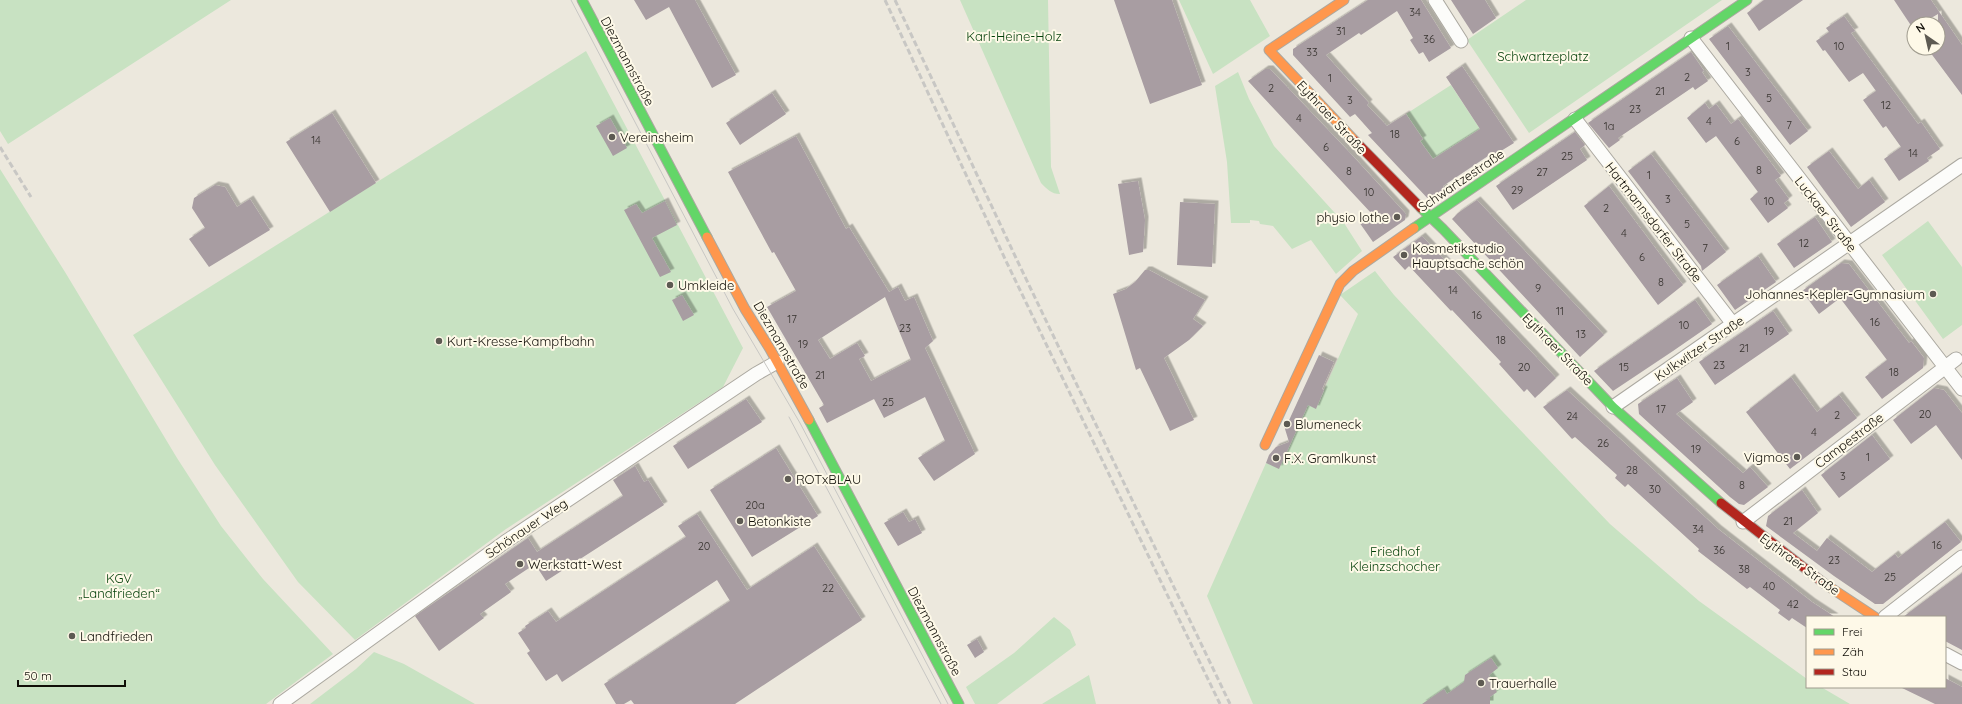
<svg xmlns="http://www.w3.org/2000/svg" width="1962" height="704" viewBox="0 0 1962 704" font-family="Quicksand,sans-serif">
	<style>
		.green { fill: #c8e2c2 }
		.building { fill: #a89da2; fill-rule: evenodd; filter: url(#shadow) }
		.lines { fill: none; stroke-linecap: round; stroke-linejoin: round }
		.street-casing { stroke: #aba8a0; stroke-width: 15 }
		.fast-casing { stroke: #aba8a0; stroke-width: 11 }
		.slow-casing { stroke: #aba8a0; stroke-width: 11 }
		.jam-casing { stroke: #aba8a0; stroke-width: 11 }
		.street { stroke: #fcfcfa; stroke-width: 13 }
		.fast { stroke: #63d668; stroke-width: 9 }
		.slow { stroke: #ff974d; stroke-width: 9 }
		.jam { stroke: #b3261e; stroke-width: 9 }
		.tram { stroke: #c8c7c4; stroke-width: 1 }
		.rail { stroke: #c8c7c4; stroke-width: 3; stroke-dasharray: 6 3; stroke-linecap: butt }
		.poi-dot { fill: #5d5a52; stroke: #fef9e8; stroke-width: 1.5 }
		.labels { text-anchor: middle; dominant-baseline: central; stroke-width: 4; stroke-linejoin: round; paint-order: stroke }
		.number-label { font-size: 11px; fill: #36322e }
		.park-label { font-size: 13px; fill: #003e07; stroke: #fef9e8 }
		.street-label { font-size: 13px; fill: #100e07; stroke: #fef9e8 }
		.poi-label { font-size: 13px; fill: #100e07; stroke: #fef9e8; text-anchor: start }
	</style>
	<defs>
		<filter id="shadow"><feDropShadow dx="3.5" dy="-3.5" stdDeviation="0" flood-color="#0004"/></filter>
	</defs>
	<rect width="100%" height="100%" fill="#ece8dd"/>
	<path class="green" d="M0,0H231L8,144L0,131Z
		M960,0H1048L1051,167L1060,194C1051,194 1047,189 1041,183Z
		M1179,0H1250L1270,36L1213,74Z
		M1526,0H1722L1529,133L1467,40Z
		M586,51L743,348L723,387L506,529L355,640L298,582L215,465L133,335Z
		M1238,72L1249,99L1274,146L1344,223L1362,251L1336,274L1311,240L1292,249L1273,226L1260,224L1259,221L1250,220V223H1231L1227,162L1215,86Z
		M1451,85L1480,129L1433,159L1420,141L1423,139L1406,114Z
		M0,169L65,272L177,458L221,526L263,579L333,654L266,704H0Z
		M1928,221L1962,267V325L1943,339L1882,255Z
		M1375,271L1394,295L1503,412L1610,524L1699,601L1807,679V687H1821L1850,704H1253L1207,596L1266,463L1279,468L1302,417L1304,403L1316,408L1358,314L1340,295Z
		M1054,617L1070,630L1076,645L997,704H975L966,687L1014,653Z
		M374,652L404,664L475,704H310L356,669Z
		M1089,675L1096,704H1042Z"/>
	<path class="building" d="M634,0H695L736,75L712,88L669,7L646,20Z
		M1114,0H1172L1202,85L1150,104Z
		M1368,0H1421L1451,48L1429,62L1423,52L1419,54L1410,40L1413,38L1397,11L1361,35L1359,33L1326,55L1369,103L1367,105L1387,126L1406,114L1423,139L1420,141L1433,159L1480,129L1446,77L1462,66L1514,143L1496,154L1494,152L1443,186L1446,192L1431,202L1368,135L1372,133L1355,114L1350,117L1293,55V49Z
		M1451,0H1485L1496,18L1473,34Z
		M1764,0H1803L1759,31L1747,13Z
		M1894,0H1931L1962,45V95L1927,48H1938V14L1921,24H1914V27H1912Z
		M1844,16L1855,31L1851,33L1918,124L1921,122L1940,149L1927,158L1929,161L1899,181L1884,159L1901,147L1886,126L1883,128L1863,100L1876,91L1863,73L1849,82L1825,50L1823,51L1816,41L1829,32L1826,28Z
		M1728,26L1808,131L1790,145L1709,39Z
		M1691,52L1704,71L1702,72L1708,81L1695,90L1693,87L1618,138L1620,140L1609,148L1588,123Z
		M1265,69H1270L1351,154L1406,214L1405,220L1373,242L1359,222L1372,214L1248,81Z
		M772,93L786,114L740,145L726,123Z
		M1705,103L1709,109L1716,104L1731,124L1738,119L1781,176L1775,180L1789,199L1784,203L1788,208L1768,223L1750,199L1758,192L1716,136L1706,143L1687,118Z
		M332,113L376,183L330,212L286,142Z
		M610,118L627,148L613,156L596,126Z
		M1575,132L1585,145L1580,149L1587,160L1513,210L1496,186Z
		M796,136L846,229L849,227L889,292L898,287L905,301L914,297L933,341L925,348L975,454L934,481L918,458L945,441L925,397L884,418L874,399L827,423L819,408L824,405L767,307L796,291L774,252L772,253L728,172ZM885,297L911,360L871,381L859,359L865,356L857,343L830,359L818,340Z
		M1829,151L1858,189L1869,180L1885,202L1851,227L1807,167Z
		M1651,154L1726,252L1702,271L1701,266L1628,171Z
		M1138,181L1145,220L1143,252L1129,255L1118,184Z
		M215,185L225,187L237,207L250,199L270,230L209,267L189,239L205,228L192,208L194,198Z
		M1609,186L1683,285L1658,305L1584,206Z
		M1477,200L1604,335L1580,357L1452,219L1458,213Z
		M665,201L677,225L652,238L671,272L660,277L624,210L636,204L642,213Z
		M1180,202L1215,204L1212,267L1177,265Z
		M1815,217L1832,242L1794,268L1777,244Z
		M1422,236L1556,378L1535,398L1527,389L1524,392L1499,364L1501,362L1452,310L1451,311L1409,266L1405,270L1393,257Z
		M1758,256L1776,282L1735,310L1717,285Z
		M1841,263L1849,264L1909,343L1911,341L1924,358L1923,368L1882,399L1865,377L1887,360L1840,298L1819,314L1802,291Z
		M1145,270H1149L1205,300L1193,319L1203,326L1189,340L1164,358L1194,420L1170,431L1140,368L1136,370L1113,294L1126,289L1135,282Z
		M682,295L694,315L683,321L672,300Z
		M1695,300L1712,324L1673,351L1613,391L1594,371Z
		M1773,311L1789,334L1715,385L1699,362Z
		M1319,355L1334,362L1322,389L1324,390L1316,409L1308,405L1279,469L1266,463L1269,455L1276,447L1289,442L1285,429Z
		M1791,377L1817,412L1839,395L1857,418L1790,469L1746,412Z
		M1677,378L1693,402L1676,414L1743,473L1750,467L1768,487L1744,505L1739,504L1730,497L1639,414L1638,404Z
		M1934,388L1944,390L1962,413V460L1936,425L1911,444L1893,420Z
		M1567,390L1718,529L1812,602L1835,617H1807V628L1792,618L1789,621L1778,613L1780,610L1750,587L1747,589L1698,551L1699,549L1628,484L1625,487L1615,478L1617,475L1575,437L1572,439L1543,407Z
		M746,399L762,422L688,469L673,446Z
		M1872,435L1890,459L1839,498L1821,475Z
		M776,448L818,516L752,557L710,490Z
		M635,466L644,482L648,480L664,505L546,581L535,564L505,584L511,592L480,614L484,618L439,651L415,616L528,538L537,552L623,496L613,480Z
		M1802,490L1818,513L1793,533L1817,551L1827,538L1872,572L1895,554L1898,558L1945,522L1961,542L1883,604H1875L1834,576L1766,526L1768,516Z
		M903,512L909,522L915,519L922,533L898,546L884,523Z
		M697,514L747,590L814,546L862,620L735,704H634L631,700L624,704H616L604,684L730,601L717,580L562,682L557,674L546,681L527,653L530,651L518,633L526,628L525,626L548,611L556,622L686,537L678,526Z
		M1962,573V650L1945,641V617H1903Z
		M977,639L984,652L975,658L967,645Z
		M1491,658L1498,668L1489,675L1498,687L1495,689L1497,692L1490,697V704H1422L1444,689L1447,694L1464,682L1465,675Z
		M1945,678L1962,687V704H1935L1900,687H1945Z"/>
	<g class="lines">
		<g class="street-casing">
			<path id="street" d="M1435,0L1461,41
				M1691,38L1962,389
				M1575,119L1733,324
				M1613,407L1962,165
				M1743,522L1956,359
				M1885,617L1962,557
				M1945,654L1962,663
				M280,704L505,542L756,374L777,362"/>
		</g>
		<g class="fast-casing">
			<path id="fast" d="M582,0L707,237
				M1421,208L1443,229L1613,407L1721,503
				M1414,228L1747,0
				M809,420L959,704"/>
		</g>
		<g class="slow-casing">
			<path id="slow" d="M1344,0L1269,50L1355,141
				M707,237L745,309L770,349L809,420
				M1265,445L1340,284L1353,271L1414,228
				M1825,584L1875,617"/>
		</g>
		<g class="jam-casing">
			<path id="jam" d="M1355,141L1421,208
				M1721,503L1825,584"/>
		</g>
		<use href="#street" class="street"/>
		<use href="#fast" class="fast"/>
		<use href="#slow" class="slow"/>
		<use href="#jam" class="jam"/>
		<path class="tram" d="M571,0L733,309L800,423L948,704
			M789,417L941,704"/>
		<path class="rail" d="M885,0L1006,261L1220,704
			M895,0L1016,258L1230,704
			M0,147L31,197"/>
	</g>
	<g class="poi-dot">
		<circle cx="612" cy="137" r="4"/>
		<circle cx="1397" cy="217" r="4"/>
		<circle cx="1404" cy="255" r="4"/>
		<circle cx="670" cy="285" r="4"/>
		<circle cx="1933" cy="294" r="4"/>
		<circle cx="439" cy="341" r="4"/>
		<circle cx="1287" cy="424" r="4"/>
		<circle cx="1797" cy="457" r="4"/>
		<circle cx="1276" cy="458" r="4"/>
		<circle cx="788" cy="479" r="4"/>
		<circle cx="740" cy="521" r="4"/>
		<circle cx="520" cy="564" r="4"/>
		<circle cx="72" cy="636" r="4"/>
		<circle cx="1481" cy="683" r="4"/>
	</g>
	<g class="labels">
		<g class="number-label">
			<text x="1415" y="12">34</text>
			<text x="1341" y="31">31</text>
			<text x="1429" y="39">36</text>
			<text x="1728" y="46">1</text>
			<text x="1839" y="46">10</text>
			<text x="1312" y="52">33</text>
			<text x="1748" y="72">3</text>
			<text x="1687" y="77">2</text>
			<text x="1330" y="78">1</text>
			<text x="1271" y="88">2</text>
			<text x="1660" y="91">21</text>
			<text x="1769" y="98">5</text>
			<text x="1350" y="100">3</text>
			<text x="1886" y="105">12</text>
			<text x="1635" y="109">23</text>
			<text x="1299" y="118">4</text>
			<text x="1709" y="121">4</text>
			<text x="1789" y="125">7</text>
			<text x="1609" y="126">1a</text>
			<text x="1395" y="134">18</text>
			<text x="316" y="140">14</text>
			<text x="1737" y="141">6</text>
			<text x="1326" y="147">6</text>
			<text x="1913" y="153">14</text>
			<text x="1567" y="156">25</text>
			<text x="1759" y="170">8</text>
			<text x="1349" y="171">8</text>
			<text x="1542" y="172">27</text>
			<text x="1649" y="175">1</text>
			<text x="1517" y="190">29</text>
			<text x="1369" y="192">10</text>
			<text x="1668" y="199">3</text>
			<text x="1769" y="201">10</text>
			<text x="1606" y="208">2</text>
			<text x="1687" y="224">5</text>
			<text x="1624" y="233">4</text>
			<text x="1804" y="243">12</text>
			<text x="1705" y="248">7</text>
			<text x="1642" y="257">6</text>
			<text x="1661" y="282">8</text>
			<text x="1538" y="288">9</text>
			<text x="1453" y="290">14</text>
			<text x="1560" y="311">11</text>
			<text x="1477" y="315">16</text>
			<text x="792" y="319">17</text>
			<text x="1875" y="322">16</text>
			<text x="1684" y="325">10</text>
			<text x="905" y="328">23</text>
			<text x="1769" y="331">19</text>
			<text x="1581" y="334">13</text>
			<text x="1501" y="340">18</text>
			<text x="803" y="344">19</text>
			<text x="1744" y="348">21</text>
			<text x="1719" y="365">23</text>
			<text x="1524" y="367">20</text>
			<text x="1624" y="367">15</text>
			<text x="1894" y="372">18</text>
			<text x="820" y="375">21</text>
			<text x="888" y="402">25</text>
			<text x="1661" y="409">17</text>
			<text x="1925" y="414">20</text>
			<text x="1837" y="415">2</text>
			<text x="1572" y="416">24</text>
			<text x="1814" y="432">4</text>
			<text x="1603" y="443">26</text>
			<text x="1696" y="449">19</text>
			<text x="1868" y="457">1</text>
			<text x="1632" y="470">28</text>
			<text x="1843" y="476">3</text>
			<text x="1742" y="485">8</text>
			<text x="1655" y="489">30</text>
			<text x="755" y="505">20a</text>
			<text x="1788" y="521">21</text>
			<text x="1698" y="529">34</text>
			<text x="1937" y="545">16</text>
			<text x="704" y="546">20</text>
			<text x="1719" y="550">36</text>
			<text x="1834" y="560">23</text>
			<text x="1744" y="569">38</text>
			<text x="1890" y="577">25</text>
			<text x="1769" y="586">40</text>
			<text x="828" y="588">22</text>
			<text x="1793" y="604">42</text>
		</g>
		<g class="park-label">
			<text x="1014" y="36">Karl-Heine-Holz</text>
			<text x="1543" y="56">Schwartzeplatz</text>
			<text x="1395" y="551">Friedhof<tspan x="1395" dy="15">Kleinzschocher</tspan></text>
			<text x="119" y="578">KGV<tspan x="119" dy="15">„Landfrieden“</tspan></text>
		</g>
		<g class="street-label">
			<text transform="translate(628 61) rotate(62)">Diezmannstraße</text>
			<text transform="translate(1332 117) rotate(47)">Eythraer Straße</text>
			<text transform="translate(1461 180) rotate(-34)">Schwartzestraße</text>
			<text transform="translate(1826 214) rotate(52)">Luckaer Straße</text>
			<text transform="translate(1654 222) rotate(52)">Hartmannsdorfer Straße</text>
			<text transform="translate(782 345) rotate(60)">Diezmannstraße</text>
			<text transform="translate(1699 348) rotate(-34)">Kulkwitzer Straße</text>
			<text transform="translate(1558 349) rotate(46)">Eythraer Straße</text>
			<text transform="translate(1849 440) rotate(-37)">Campestraße</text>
			<text transform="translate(526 528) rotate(-34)">Schönauer Weg</text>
			<text transform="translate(1800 564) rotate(36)">Eythraer Straße</text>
			<text transform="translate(935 631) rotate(62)">Diezmannstraße</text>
		</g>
		<g class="poi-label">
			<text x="620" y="137">Vereinsheim</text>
			<text x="1389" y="217" text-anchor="end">physio lothe</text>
			<text x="1412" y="248">Kosmetikstudio<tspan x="1412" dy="15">Hauptsache schön</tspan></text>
			<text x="678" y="285">Umkleide</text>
			<text x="1925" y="294" text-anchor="end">Johannes-Kepler-Gymnasium</text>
			<text x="447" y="341">Kurt-Kresse-Kampfbahn</text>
			<text x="1295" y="424">Blumeneck</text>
			<text x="1789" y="457" text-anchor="end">Vigmos</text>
			<text x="1284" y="458">F.X. Gramlkunst</text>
			<text x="796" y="479">ROTxBLAU</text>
			<text x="748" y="521">Betonkiste</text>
			<text x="528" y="564">Werkstatt-West</text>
			<text x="80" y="636">Landfrieden</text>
			<text x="1489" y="683">Trauerhalle</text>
		</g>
	</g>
	<rect x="1806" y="616" width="140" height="72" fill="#fef9e8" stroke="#9f9b8e"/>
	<rect x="1814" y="629" width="20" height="6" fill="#63d668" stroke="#9f9b8e"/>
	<text x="1842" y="636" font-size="12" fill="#100e07">Frei</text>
	<rect x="1814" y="649" width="20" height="6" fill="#ff974d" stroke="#9f9b8e"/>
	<text x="1842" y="656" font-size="12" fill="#100e07">Zäh</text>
	<rect x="1814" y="669" width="20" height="6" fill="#b3261e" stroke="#9f9b8e"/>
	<text x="1842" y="676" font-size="12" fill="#100e07">Stau</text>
	<g transform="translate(1926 36) rotate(326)"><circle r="19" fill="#fef9e8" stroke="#9f9b8e"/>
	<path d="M0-3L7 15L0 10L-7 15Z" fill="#5d5a52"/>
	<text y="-6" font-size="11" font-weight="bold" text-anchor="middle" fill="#100e07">N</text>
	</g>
	<path d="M18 680v6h107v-6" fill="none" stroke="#100e07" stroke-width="2"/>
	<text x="24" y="680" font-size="12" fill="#100e07" stroke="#fef9e8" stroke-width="3" paint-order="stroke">50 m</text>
</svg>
